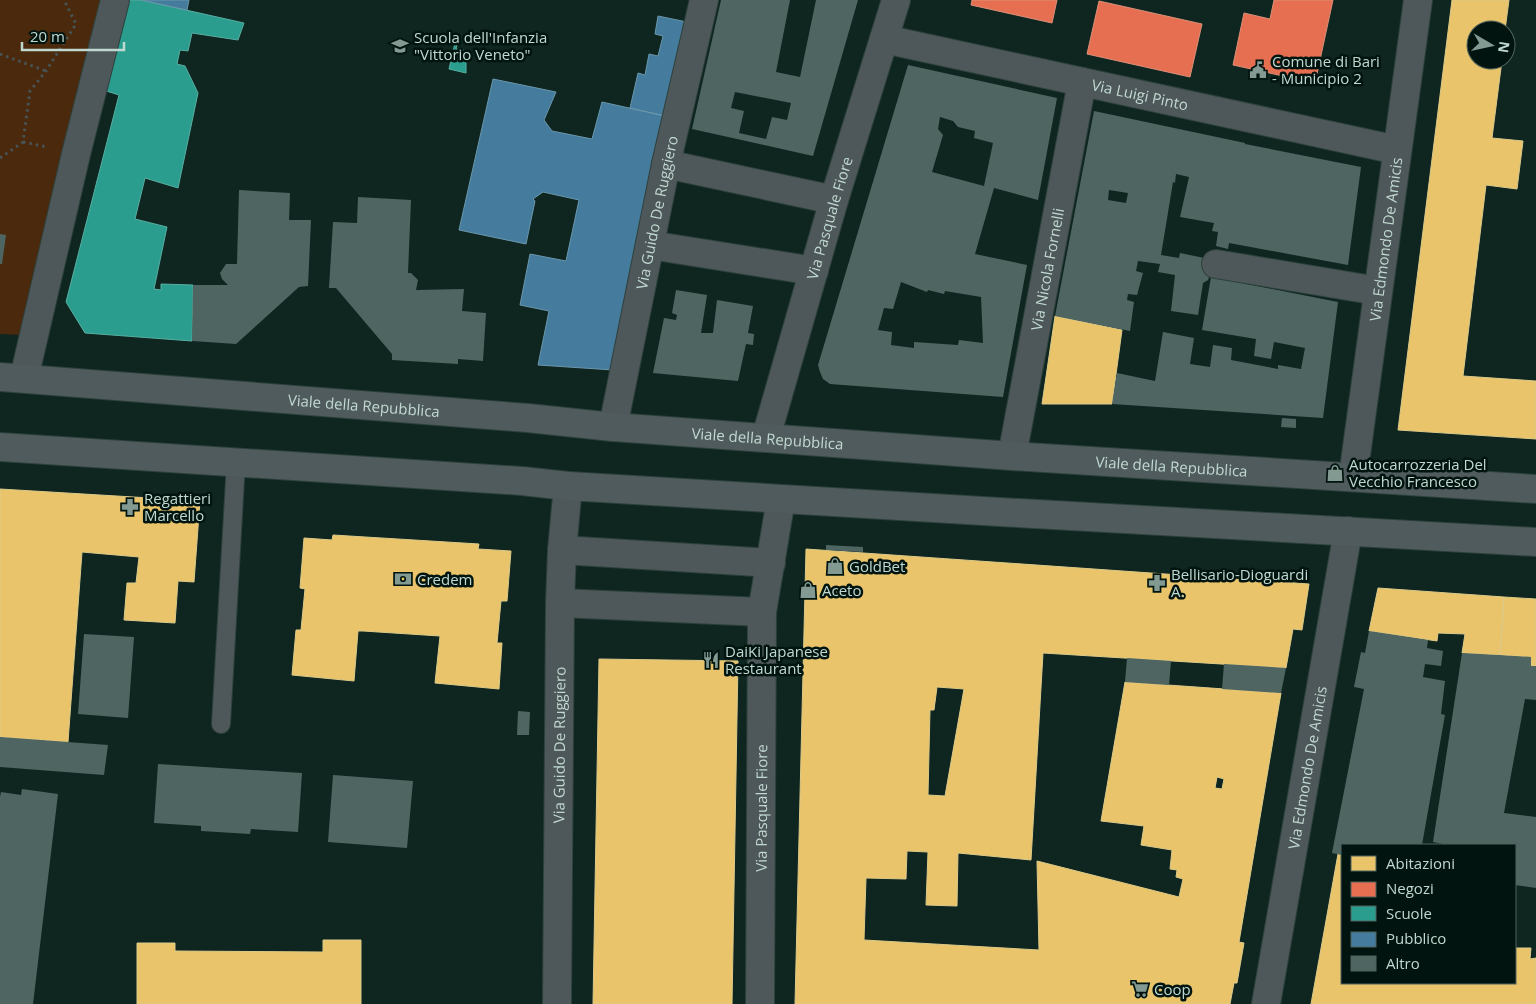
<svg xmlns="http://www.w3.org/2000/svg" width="1536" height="1004" viewBox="0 0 1536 1004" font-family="'Open Sans',sans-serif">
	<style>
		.green { fill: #4b290d }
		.homes { fill: #e9c46a; stroke: #ddca89; fill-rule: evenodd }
		.shops { fill: #e76f51; stroke: #db8f77 }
		.schools { fill: #2a9d8f; stroke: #57afa2 }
		.public { fill: #457b9d; stroke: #6a97ac }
		.building { fill: #4f6561; fill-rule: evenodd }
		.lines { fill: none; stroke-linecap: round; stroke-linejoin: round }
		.lane-casing { stroke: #2d413b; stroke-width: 20 }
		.street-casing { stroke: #2d413b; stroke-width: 30 }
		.secondary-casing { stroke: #2d413b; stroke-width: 30 }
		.path { stroke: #485353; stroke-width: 3; stroke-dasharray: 2.5 4; stroke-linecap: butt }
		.lane { stroke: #4e5759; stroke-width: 18 }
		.street { stroke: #4e5759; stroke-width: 28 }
		.secondary { stroke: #505b5d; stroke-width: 28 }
		.labels { text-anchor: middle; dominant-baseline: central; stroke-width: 5; stroke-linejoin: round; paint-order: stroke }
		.poi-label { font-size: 15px; fill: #c0d9d0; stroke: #02140f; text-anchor: start }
		.street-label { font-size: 15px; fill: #c0d9d0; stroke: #02140f }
	</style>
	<rect width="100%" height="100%" fill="#0f2620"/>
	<path class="green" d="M0,0H105L22,335L0,334Z"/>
	<path class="homes" d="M1452,0H1509L1505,30H1476V60H1502L1492,138L1523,141L1517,189L1486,185L1463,376L1536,381V439L1398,430Z
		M1055,316L1122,330L1112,404H1042Z
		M0,489L200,501L194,582L178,581L175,623L124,620L127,583H136L139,557L82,552L68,742L0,737Z
		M333,535L479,544L478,549L511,551L507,601H501L497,643H502L499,689L435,683L440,636L363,631H358L354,681L292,675L296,630H301L305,589L300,588L304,538L332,540Z
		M806,549L1309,584L1302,630L1293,629L1286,668L1043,653L1031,860L958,853L957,906L926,905L928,852L907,851L906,879L866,878L864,940L1039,950L1037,861L1179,897L1183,879L1176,877L1177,870L1170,869L1172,850L1141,845L1144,826L1101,821L1125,682L1281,693L1239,942L1244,943L1237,983H1234L1230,1004H795ZM937,687L964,689L945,796L928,795L930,710H934ZM1217,777L1224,779L1222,789L1215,788Z
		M1378,588L1504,597L1500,655L1462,653L1465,634L1438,633L1437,641L1369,631Z
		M1504,597L1536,599V666H1531V657L1500,655Z
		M599,659L738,661L732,1004H593Z
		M1338,854L1342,855V983H1515V948H1531L1530,959L1536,958V1004H1311Z
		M323,940H361V1004H137V943H175V951L323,952Z"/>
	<path class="shops" d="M972,0H1057L1052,23L971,5Z
		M1274,0H1333L1315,83L1233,65L1244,13L1270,19Z
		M1099,1L1202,24L1190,77L1087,54Z"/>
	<path class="schools" d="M128,0H141L244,23L238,40L192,33L188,51L180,50L177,64L185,66L198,93L178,188L145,178L135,219L167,227L154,289L161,290V284L193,285L192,341L85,333L66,302L119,95L103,90Z
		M455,43L457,44L456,49L464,50L466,55V73L449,69Z"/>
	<path class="public" d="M141,0H189L187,10Z
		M658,16L687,22L665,116L630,108L638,73L645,75L649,54L658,56L663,36L655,34Z
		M493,79L556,92L544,120L552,131L592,139L602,102L665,116L613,370L538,365L549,311L520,305L530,254L566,261L579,200L543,192L533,199L535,201L526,244L459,230Z"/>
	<path class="building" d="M721,0H790L776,72L800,77L816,0H858L813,156L692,129ZM735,92L791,103L787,120L772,117L766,139L739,133L744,111L731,108Z
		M908,65L1057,98L1038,200L994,188L975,254L1027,265L1003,397L830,384L823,379L820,372L818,365ZM940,117L953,121L958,127L975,131L974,138L993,143L984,186L932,172L943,135L938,129ZM901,282L927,292L928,290L944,294L945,291L981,297L983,343L959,340L958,345L914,342V348L891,345L892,332L878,330L884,308L893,309Z
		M1094,111L1245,143V144L1361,167L1348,265L1229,243L1228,249L1216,246L1218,232L1212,231L1214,223L1180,217L1189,177L1176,174L1175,183L1173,182L1161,255L1179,258L1180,253L1214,260L1210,275L1208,280L1203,283L1198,315L1171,311L1175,275L1158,272L1160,264L1138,261L1136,271L1143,273L1137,295L1128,294L1127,300L1134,302L1130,331L1055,316ZM1109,190L1128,193L1126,203L1108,200Z
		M239,190L290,193L289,220H311L308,286L299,287L236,344L192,341L193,285H228L222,279L220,273L226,264H237Z
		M358,197L411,200L408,273H411L418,280L416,290L464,289L462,311L486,313L483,361L458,359V364L392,360V354L336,288H329L333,222L357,223Z
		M0,234L6,235L2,264H0Z
		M1211,277L1338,302L1323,418L1112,404L1117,373L1155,381L1163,332L1194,338L1190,364L1210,367L1213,345L1232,348L1231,360L1278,369V365L1301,369L1305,348L1274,342L1271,359L1254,356L1256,339L1202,330Z
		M676,290L707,295L701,333H713L717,300L753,306L748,333L754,334L753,345L746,344L738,381L653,373L664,318L676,320L677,315L672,313Z
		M1282,418L1296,419V428L1281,427Z
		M826,545L863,547V552L826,550Z
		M1369,631L1428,640L1427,648L1443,651L1441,666L1425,664L1423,677L1445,681L1441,714L1445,715L1422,845H1342V855L1332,853L1364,689L1354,687L1361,652L1365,653Z
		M84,634L134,637L128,718L78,714Z
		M1462,653L1531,657V666H1536V700L1525,699L1504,813L1536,817V888L1515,885V845H1448L1433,842Z
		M1127,658L1171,661L1169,685L1125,682Z
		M1224,664L1286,668L1281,693L1222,689Z
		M518,711L530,712L529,735H517Z
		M0,737L108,745L104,775L0,767Z
		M158,764L302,773L298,832L251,829L250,834L201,831V826L154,823Z
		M333,775L413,781L407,848L328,842Z
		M22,789L58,794L33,1004H0V797L1,792L21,795Z"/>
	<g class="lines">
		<g class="lane-casing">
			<path id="lane" d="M221,724L236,462"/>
		</g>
		<g class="street-casing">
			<g id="street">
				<path id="s1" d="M884,39L1397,150"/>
				<path d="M666,164L834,200"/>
				<path d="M650,245L814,271"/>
				<path d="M1216,264L1378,291"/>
				<path d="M24,378L76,154L115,0"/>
				<path id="s2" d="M613,427L666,164L704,0"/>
				<path id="s3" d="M766,437L834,200L896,0"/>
				<path id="s4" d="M1012,456L1082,82"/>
				<path id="s5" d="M1353,477L1418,0"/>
				<path d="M562,550L771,563"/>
				<path d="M560,603L762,612"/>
				<path id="s6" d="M557,1004L560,603L562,550L568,486"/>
				<path id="s7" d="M760,1004L762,612L781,499"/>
				<path id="s8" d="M1266,1004L1348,531"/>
			</g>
		</g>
		<g class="secondary-casing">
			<g id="secondary">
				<path id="s9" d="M0,377L528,418L613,427L1012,456L1536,489"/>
				<path d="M0,447L522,481L568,486L1000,512L1536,542"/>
			</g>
		</g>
		<path class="path" d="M0,54L46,71
			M23,142L47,147
			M0,158L23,142L30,91L46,71L76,24L64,0"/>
		<use href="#lane" class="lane"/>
		<use href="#street" class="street"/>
		<use href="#secondary" class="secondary"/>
	</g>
	<defs>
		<g id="school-bare" transform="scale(1.35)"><path d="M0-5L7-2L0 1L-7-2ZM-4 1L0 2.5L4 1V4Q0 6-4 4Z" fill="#829a92" stroke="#02140f" stroke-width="2.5" paint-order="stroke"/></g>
		<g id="civic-bare" transform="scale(1.35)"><path d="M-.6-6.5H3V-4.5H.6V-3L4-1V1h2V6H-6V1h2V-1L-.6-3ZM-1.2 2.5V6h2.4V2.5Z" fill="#829a92" stroke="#02140f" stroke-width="2.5" paint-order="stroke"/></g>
		<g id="shop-bare" transform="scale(1.35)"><path d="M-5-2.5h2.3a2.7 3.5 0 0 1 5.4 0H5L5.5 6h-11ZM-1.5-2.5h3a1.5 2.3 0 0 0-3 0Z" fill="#829a92" stroke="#02140f" stroke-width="2.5" paint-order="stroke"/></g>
		<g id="pharmacy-bare" transform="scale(1.35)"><path d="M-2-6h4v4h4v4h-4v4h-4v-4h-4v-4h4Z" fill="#829a92" stroke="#02140f" stroke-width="2.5" paint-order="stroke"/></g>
		<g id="bank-bare" transform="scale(1.35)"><path d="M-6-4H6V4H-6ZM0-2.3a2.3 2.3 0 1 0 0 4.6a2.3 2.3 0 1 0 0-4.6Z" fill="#829a92" stroke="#02140f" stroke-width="2.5" paint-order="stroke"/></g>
		<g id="restaurant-bare" transform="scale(1.35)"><path d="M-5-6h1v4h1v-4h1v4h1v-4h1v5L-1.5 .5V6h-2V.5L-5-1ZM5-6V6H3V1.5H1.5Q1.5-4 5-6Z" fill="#829a92" stroke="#02140f" stroke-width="2.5" paint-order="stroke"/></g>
		<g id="supermarket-bare" transform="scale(1.35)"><path d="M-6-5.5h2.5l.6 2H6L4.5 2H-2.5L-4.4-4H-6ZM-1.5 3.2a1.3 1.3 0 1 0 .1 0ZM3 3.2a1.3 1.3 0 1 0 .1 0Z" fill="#829a92" stroke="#02140f" stroke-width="2.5" paint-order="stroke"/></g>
	</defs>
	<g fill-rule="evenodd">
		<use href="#school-bare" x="400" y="46"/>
		<use href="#civic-bare" x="1258" y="70"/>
		<use href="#shop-bare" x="1335" y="473"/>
		<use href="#pharmacy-bare" x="130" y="507"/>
		<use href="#shop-bare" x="835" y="566"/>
		<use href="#bank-bare" x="403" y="579"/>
		<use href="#pharmacy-bare" x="1157" y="583"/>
		<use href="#shop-bare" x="808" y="590"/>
		<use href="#restaurant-bare" x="711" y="660"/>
		<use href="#supermarket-bare" x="1140" y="989"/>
	</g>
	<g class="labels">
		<g class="poi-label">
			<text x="414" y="37">Scuola dell'Infanzia<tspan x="414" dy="17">"Vittorio Veneto"</tspan></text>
			<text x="1272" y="61">Comune di Bari<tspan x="1272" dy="17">- Municipio 2</tspan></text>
			<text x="1349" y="464">Autocarrozzeria Del<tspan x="1349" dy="17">Vecchio Francesco</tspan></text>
			<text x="144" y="498">Regattieri<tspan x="144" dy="17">Marcello</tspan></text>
			<text x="849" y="566">GoldBet</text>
			<text x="1171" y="574">Bellisario-Dioguardi<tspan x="1171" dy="17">A.</tspan></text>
			<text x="417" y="579">Credem</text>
			<text x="822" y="590">Aceto</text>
			<text x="725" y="651">DaiKi Japanese<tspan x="725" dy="17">Restaurant</tspan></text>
			<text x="1154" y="989">Coop</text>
		</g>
		<g class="street-label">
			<text stroke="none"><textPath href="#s1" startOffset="262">Via Luigi Pinto</textPath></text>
			<text stroke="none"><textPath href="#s2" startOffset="219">Via Guido De Ruggiero</textPath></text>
			<text stroke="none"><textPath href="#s3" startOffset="228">Via Pasquale Fiore</textPath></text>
			<text stroke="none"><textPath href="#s5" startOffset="240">Via Edmondo De Amicis</textPath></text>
			<text stroke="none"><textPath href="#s4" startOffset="190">Via Nicola Fornelli</textPath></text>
			<text stroke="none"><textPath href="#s9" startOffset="365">Viale della Repubblica</textPath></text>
			<text stroke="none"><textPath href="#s9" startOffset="770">Viale della Repubblica</textPath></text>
			<text stroke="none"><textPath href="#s9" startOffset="1175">Viale della Repubblica</textPath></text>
			<text stroke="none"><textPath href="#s6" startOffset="259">Via Guido De Ruggiero</textPath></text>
			<text stroke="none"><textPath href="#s8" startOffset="240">Via Edmondo De Amicis</textPath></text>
			<text stroke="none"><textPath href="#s7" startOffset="196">Via Pasquale Fiore</textPath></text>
		</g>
	</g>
	<rect x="1341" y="844" width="175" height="140" fill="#02140f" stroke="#4e635c"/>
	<rect x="1351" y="856" width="25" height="15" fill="#e9c46a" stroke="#4e635c"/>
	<text x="1386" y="869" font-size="15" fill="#c0d9d0">Abitazioni</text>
	<rect x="1351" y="882" width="25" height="15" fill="#e76f51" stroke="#4e635c"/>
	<text x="1386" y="894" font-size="15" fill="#c0d9d0">Negozi</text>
	<rect x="1351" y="906" width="25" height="15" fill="#2a9d8f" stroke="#4e635c"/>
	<text x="1386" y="919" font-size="15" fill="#c0d9d0">Scuole</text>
	<rect x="1351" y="932" width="25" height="15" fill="#457b9d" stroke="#4e635c"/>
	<text x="1386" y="944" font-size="15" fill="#c0d9d0">Pubblico</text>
	<rect x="1351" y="956" width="25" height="15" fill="#4f6561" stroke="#4e635c"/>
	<text x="1386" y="969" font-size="15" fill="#c0d9d0">Altro</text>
	<g transform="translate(1491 45) rotate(99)"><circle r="24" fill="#02140f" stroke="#4e635c"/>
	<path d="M0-4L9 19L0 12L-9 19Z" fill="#829a92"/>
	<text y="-8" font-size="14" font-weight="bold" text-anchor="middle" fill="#c0d9d0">N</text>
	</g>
	<path d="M22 42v8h102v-8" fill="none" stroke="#c0d9d0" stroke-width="2.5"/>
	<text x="30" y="42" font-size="15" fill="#c0d9d0" stroke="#02140f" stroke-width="4" paint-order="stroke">20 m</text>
</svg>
